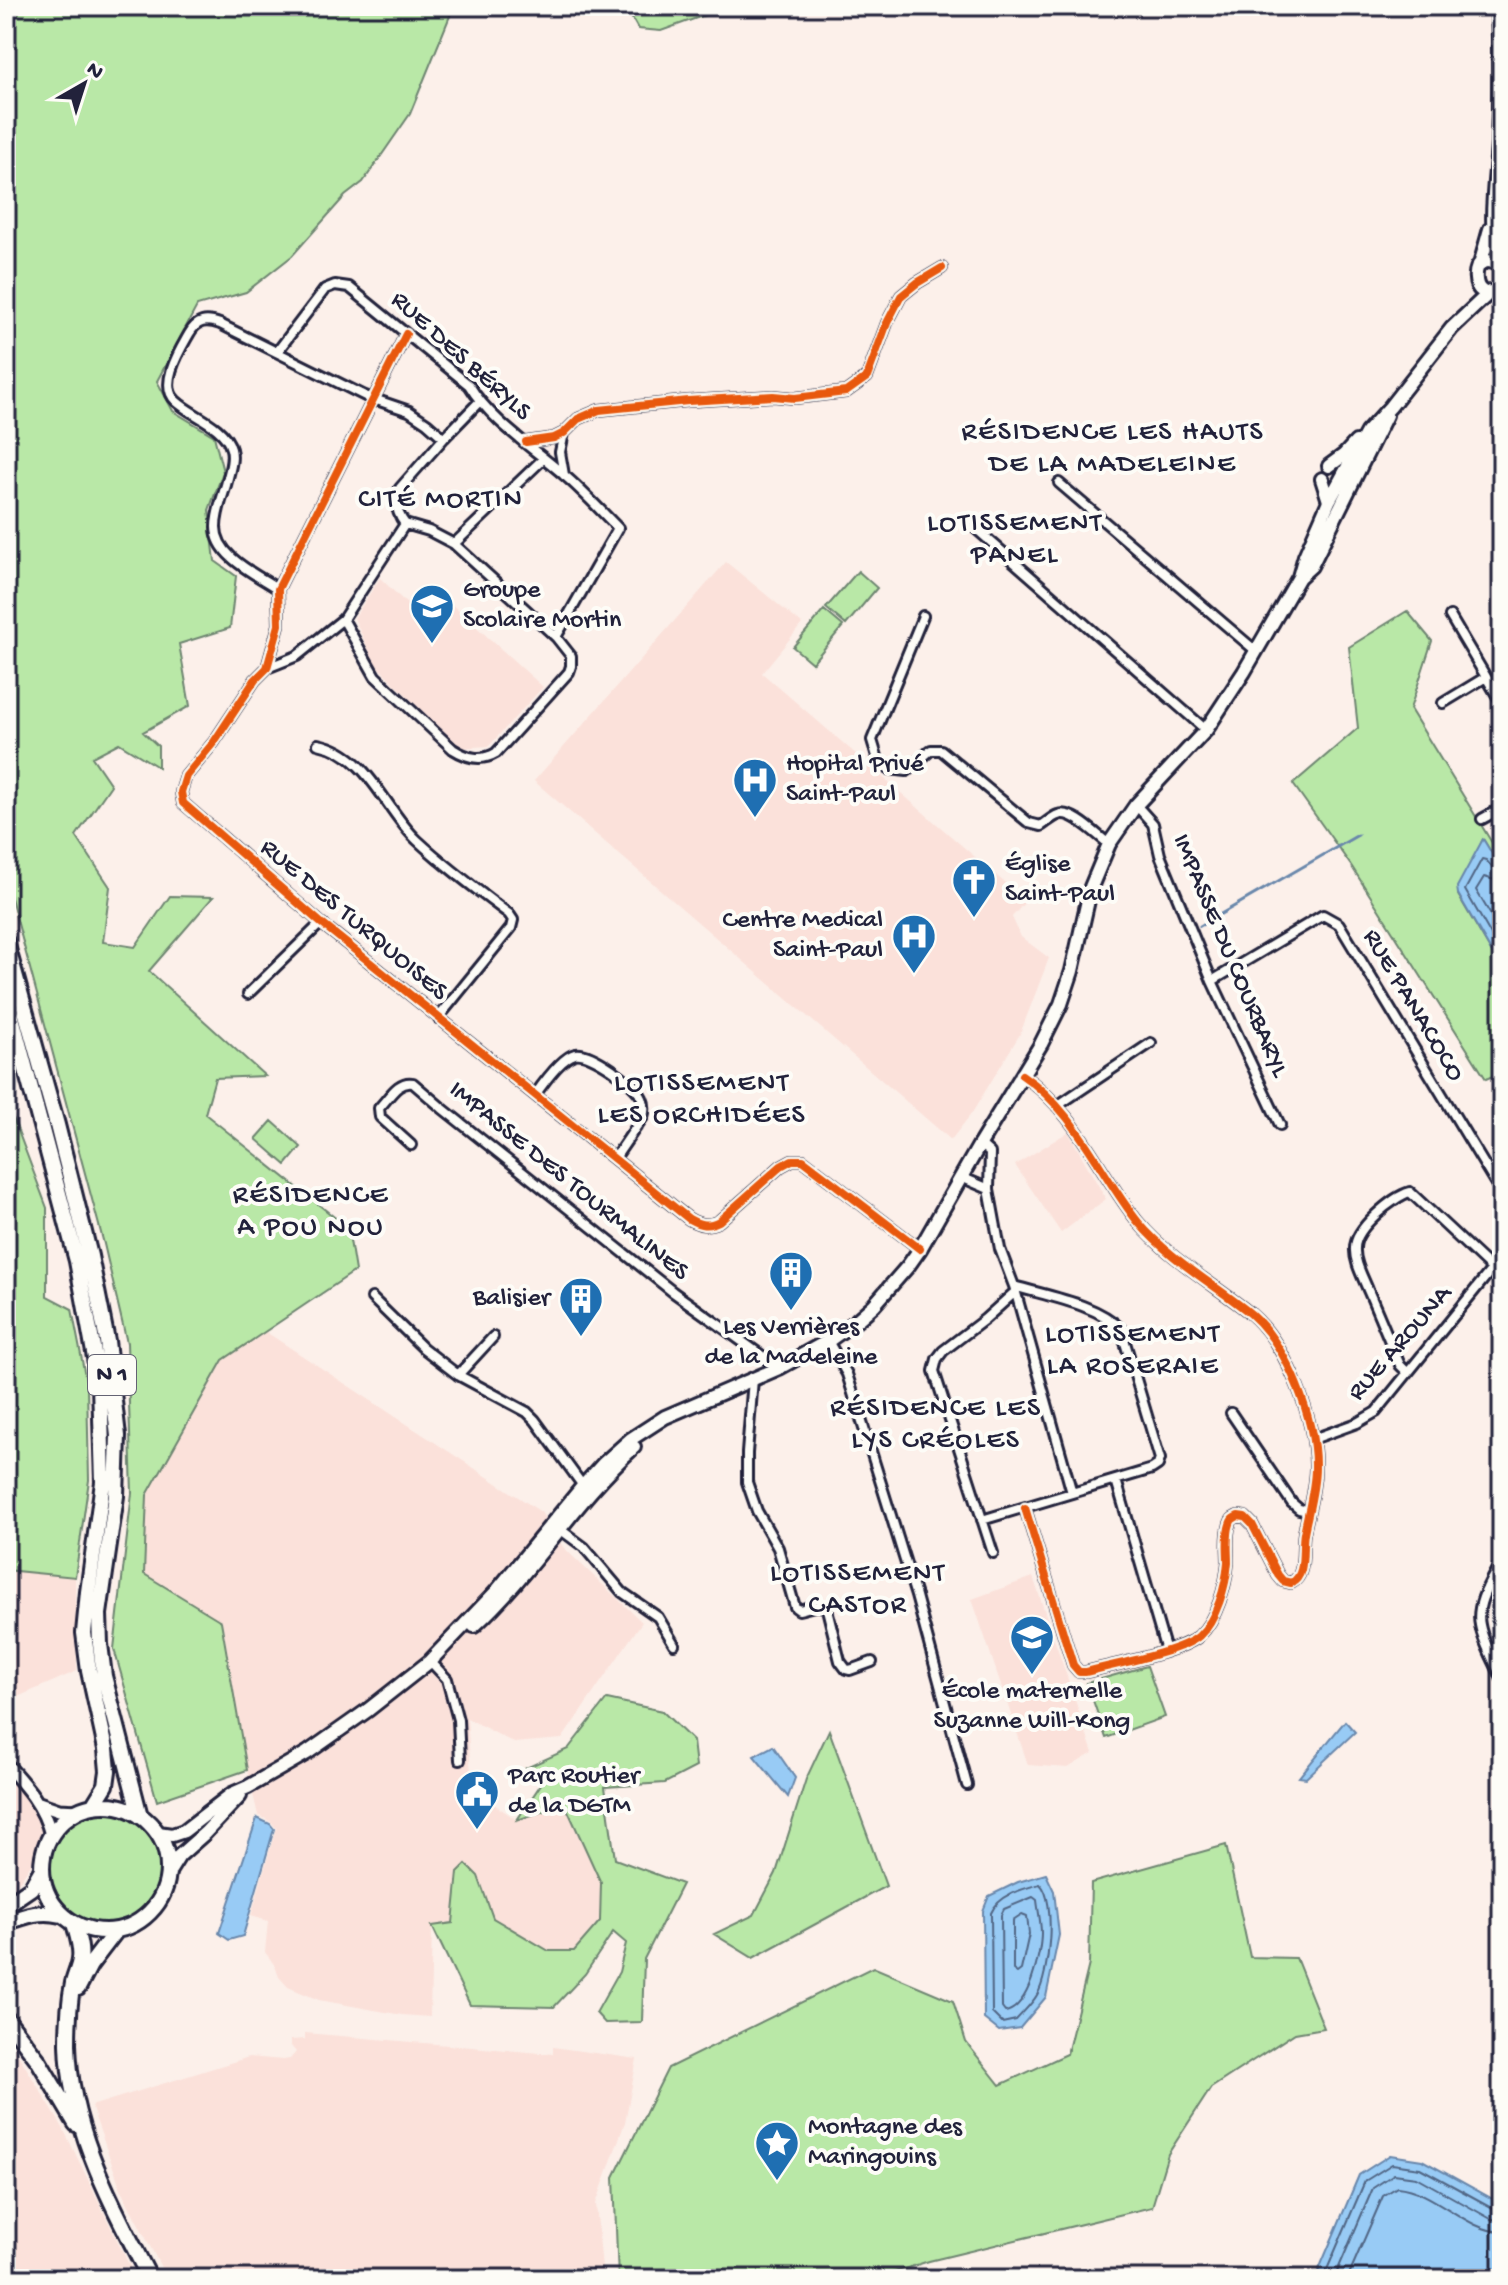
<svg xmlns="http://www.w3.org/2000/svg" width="1508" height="2285" viewBox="0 0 1508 2285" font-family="'Gochi Hand',sans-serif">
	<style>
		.built { fill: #fbe1da }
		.green { fill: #b9e8a7; stroke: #6e8571; stroke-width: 2 }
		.water { fill: #98cbf5; stroke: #6987ab; stroke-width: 2 }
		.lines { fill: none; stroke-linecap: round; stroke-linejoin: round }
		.shore { stroke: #516685; stroke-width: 2 }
		.stream { stroke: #6987ab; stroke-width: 3 }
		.minor-casing { stroke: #22223b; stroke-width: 14 }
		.tertiary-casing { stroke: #22223b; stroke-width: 17 }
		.secondary-casing { stroke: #22223b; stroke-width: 18 }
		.primary-casing { stroke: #22223b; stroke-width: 20 }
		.minor { stroke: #fdfcf7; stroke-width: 8 }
		.tertiary { stroke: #fdfcf7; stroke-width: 11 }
		.secondary { stroke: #fdfcf7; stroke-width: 12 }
		.primary { stroke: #fdfcf7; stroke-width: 14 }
		.cycleway-casing { stroke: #fdfcf7; stroke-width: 13 }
		.cycleway { stroke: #e8590c; stroke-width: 8 }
		.labels { text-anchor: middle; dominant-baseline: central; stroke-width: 8; stroke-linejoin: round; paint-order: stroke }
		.shield { fill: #fdfcf7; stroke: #646373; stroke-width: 2 }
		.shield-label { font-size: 24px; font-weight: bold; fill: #22223b }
		.street-label { font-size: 26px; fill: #22223b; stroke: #fdfcf7 }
		.poi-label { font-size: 26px; fill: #22223b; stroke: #fdfcf7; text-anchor: start }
		.neighbourhood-label { font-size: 28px; letter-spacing: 2px; fill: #22223b; stroke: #fdfcf7 }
	</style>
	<rect width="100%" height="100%" fill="#fcf0ea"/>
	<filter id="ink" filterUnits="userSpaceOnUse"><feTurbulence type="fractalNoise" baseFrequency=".0125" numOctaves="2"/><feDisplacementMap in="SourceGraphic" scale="16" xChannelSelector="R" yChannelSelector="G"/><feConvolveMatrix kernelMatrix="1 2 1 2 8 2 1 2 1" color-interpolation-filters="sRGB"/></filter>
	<g filter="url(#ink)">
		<path class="built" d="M726,562L802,624L762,673L1026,901L1012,917L1021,937L1049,958L1020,1034L972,1113L951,1140L534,781Z
			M380,578L430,626L450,603L543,687L489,746L459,748L375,664L354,618Z
			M1068,1132L1106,1199L1061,1233L1015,1165Z
			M266,1332L541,1512L563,1547L642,1622L562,1739L514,1743L467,1718L472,1789L517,1820L565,1803L601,1883L600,1921L574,1951H549L493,1918L478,1876L458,1872L453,1923L432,1926L430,2017L402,2015L319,2000L288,1987L279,1977L275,1966L265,1952L268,1921L251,1916L276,1828L271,1822L258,1815L247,1770L222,1621L144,1575L147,1495L223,1360Z
			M6,1570L75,1577L77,1671L6,1702Z
			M1033,1577L1093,1753L1068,1768L1028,1765L972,1599Z
			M6,1763L41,1826L42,1838L35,1858L15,1888L6,1893Z
			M305,2033L553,2054V2047L637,2059L625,2122L596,2204L603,2279H167L122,2192L91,2106L249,2057L283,2060L290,2059L296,2052L291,2046V2040L305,2039Z
			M6,2035L62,2126L136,2279H6Z"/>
		<path class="green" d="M6,6H454L410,114L363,182L345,196L292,256L246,292L197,306L157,381L173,411L214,436L223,472L209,510L215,561L236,576L230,628L179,644L190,706L143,732L158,746V767L119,743L92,757L111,785L76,836L110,887L103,942L135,947L170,896L213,897L149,971L265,1076L215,1078L205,1114L348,1228L355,1271L223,1360L147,1495L144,1574L221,1621L247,1770L157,1801L114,1649L132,1493L127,1343L104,1244L6,879Z
			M625,6H730L661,31L638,29Z
			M858,571L877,588L846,625L826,608Z
			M824,610L843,626L812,663L793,647Z
			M1407,611L1432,641L1410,709L1502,859V870L1483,839L1458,895L1502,970V1072L1486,1079L1352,867L1293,784L1358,728L1349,647Z
			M6,1099L47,1208V1296L72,1309L87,1386L89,1480L75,1577L6,1570Z
			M272,1121L301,1147L286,1165L256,1139Z
			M1147,1666L1165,1717L1106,1738L1087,1683Z
			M607,1699L662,1711L693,1741L696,1767L665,1783L605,1787L615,1859L682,1884L644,1959L642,2022L605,2023L596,2013L619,1972L626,1943L613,1932L585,1974L554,2007L470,2005L432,1926L453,1923L458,1872L466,1864L478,1876L493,1918L549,1951H574L600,1921L601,1883L565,1804L517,1820L541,1784L526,1768L568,1749Z
			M829,1730L886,1886L753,1958L714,1934L754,1915L776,1873L806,1779Z
			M50 1869a57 57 0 1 1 114 0a57 57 0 1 1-114 0Z
			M1226,1845L1250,1957L1296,1958L1324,2028L1295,2033L1211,2088L1168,2154L1152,2207L929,2261L873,2279H618L614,2177L668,2068L873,1967L953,2001L966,2042L1000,2085L1067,2054L1089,1964L1091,1883Z"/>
		<path class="water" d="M1483,839L1502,870V970L1458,894L1457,887Z
			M1345,1721L1355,1732L1306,1778L1299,1777Z
			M773,1746L795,1778L788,1797L754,1756Z
			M257,1818L270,1824L274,1829L243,1936L229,1940L219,1933Z
			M1046,1874L1054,1891L1059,1935L1046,1997L1020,2028L999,2031L984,2019L983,1911L989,1896L1018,1882Z
			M1390,2155L1422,2160L1500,2203L1502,2206V2271L1498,2279H1315L1359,2175Z"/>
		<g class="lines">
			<path class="shore" d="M1502,872L1495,871L1486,860L1482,859L1465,890L1502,954
				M1502,882L1484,877L1476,890L1502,934
				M1040,1884C1057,1900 1049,1976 1037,1995C1032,2004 1023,2012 1016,2020L1002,2023L992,2013L991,1913C999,1895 1022,1889 1040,1884Z
				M1033,1897L1037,1900C1038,1910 1041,1922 1041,1933C1041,1954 1029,2008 1005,2012L1002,2008L1001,1915L1004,1909Z
				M1022,1914L1027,1916L1029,1934L1021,1970L1017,1973L1013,1970V1920Z
				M1323,2279L1365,2181L1392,2164L1420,2168L1495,2209L1502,2210
				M1334,2279L1373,2188L1394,2174L1416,2177L1491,2219L1502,2220
				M1347,2279L1383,2196L1397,2187C1434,2190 1466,2231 1502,2232"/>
			<path class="stream" d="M1200,926L1358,835"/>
			<g class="minor-casing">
				<path id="minor" d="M406,334L278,589L279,625L267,668L255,680L214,742L186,776L181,792L183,803L321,923L689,1219C700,1225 707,1227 719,1221L781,1166L792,1160H803L920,1249
					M277,352L325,289L335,285L349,287L469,385C490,420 533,448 564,475C583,491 601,511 618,528L556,637
					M564,433L560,452L564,475
					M526,442L554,438L564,433L578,419L599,410L688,401L773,396L795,398L846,392L867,377L887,323L901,296L917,283L942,268
					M1059,483L1256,651
					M405,524C396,512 394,500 400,488L444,438L479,402
					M974,527L1206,730
					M454,544L543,459
					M278,589C256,574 216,557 216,527C216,513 222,498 226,485C229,473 234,460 231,449C229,441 223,434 217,429C204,418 188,412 176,401C158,385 180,350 189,334C197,320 206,319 220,324L365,396L409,411L427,423L444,438
					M923,616L872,740L879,763L889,769L907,771L931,750H941L1029,823L1041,826C1046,823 1052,817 1058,815C1072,809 1098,836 1109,844
					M1450,616L1502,704
					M343,619L375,676L453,749C467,758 481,762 496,753L569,672L571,666V656L556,637L454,544L429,531L405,524
					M267,668L297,656L343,619L405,524
					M1443,703L1486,677
					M318,744C369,754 384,809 417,840C446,867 477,890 509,914L513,920L511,928L438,1018
					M1136,805L1153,824L1160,855L1212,981L1280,1125
					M1482,819L1502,808
					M1212,981L1323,915L1339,924L1502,1194
					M248,994L321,923
					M1022,1075C1076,1111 1099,1173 1138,1222C1169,1259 1214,1284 1251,1314C1287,1345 1316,1421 1315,1468C1315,1489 1308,1512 1304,1533C1301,1549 1307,1576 1291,1583L1283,1581L1278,1575L1252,1524L1245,1517L1238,1516C1233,1519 1232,1518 1230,1524C1226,1535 1228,1550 1228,1562C1226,1586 1217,1619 1199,1636C1181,1652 1112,1665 1086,1672H1079L1073,1665L1025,1508
					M535,1095C542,1085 562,1057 575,1054C590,1050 636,1084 642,1098C645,1104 645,1110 643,1117L615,1158
					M1057,1106L1151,1043
					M980,1144L990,1153L989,1189L1000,1249L1014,1286L1072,1493
					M411,1145L380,1117L379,1108C389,1098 398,1080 413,1083L442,1108L673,1292L779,1368
					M961,1177L989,1189
					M372,1298L423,1348L458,1375L527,1412L535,1420L583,1486
					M828,1341L847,1374L916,1596L967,1785
					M1407,1372L1400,1365C1389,1340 1379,1315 1368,1290C1363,1277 1354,1262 1355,1248C1355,1228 1393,1197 1410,1192L1492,1269
					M458,1375L493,1337
					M753,1379L747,1453V1482L757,1511L778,1548L795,1607L799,1610C809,1608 819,1602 827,1609L840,1661L846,1669L850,1670L872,1662
					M1231,1413L1292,1503L1299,1509L1308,1511
					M1313,1439L1357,1423L1376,1412L1492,1269L1502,1253
					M1116,1480L1166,1651
					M982,1520L1152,1469L1158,1465L1160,1459L1121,1329C1097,1304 1047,1296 1014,1286
					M557,1527L584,1547L622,1592L658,1617L674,1644
					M993,1553L934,1371L937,1359L943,1351L985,1319L1015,1292
					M1502,1559C1493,1578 1475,1602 1480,1625C1483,1643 1495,1662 1502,1679
					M430,1661L447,1679L458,1720L460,1760"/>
			</g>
			<g class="tertiary-casing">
				<path id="tertiary" d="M6,1764C26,1786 44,1806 51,1835
					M39,1803L59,1810L78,1811"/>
			</g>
			<g class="secondary-casing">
				<path id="secondary" d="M1498,6C1500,52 1500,98 1498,144C1496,183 1486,231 1502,268
					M1480,265L1490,229
					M1502,268C1466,238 1468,316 1502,286
					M1329,466L1344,455L1356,442
					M1322,479L1329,501
					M1299,577L1311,566L1386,415
					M474,1626C533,1572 574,1501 634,1447
					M430,1661L495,1593L583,1486L603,1464L631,1439L665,1417L779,1368L828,1341L856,1321L874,1305L908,1266L920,1249L980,1144L1041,1044L1061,1004L1072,971L1091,887L1109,844L1136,805L1206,730L1244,672L1299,577L1305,556L1329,501L1367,432L1390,407L1452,328L1490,292
					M158,1833L172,1835L184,1831L232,1794L248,1787L307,1753L368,1710L434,1658
					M169,1872L179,1856L205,1833L240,1796"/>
			</g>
			<g class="primary-casing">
				<path id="primary" d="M6,942L57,1125L90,1256L107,1341L118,1436L116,1496L99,1614L100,1644L104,1676L140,1816
					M6,995L77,1261L100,1385L103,1482L88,1592L84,1633L89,1671L106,1749L108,1771L106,1785L93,1806
					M42 1868a63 63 0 1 1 126 0a63 63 0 1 1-126 0Z
					M6,1905L31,1888L42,1869
					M6,1923C26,1915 41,1910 62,1915
					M74,1923C77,1935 82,1948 80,1959C79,1967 75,1975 73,1983C69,2003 68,2024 68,2044C70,2130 112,2204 150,2279
					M78,1988L90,1965L116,1931
					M6,2018L38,2060L76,2124"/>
			</g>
			<use href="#minor" class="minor"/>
			<use href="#tertiary" class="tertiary"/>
			<use href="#secondary" class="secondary"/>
			<use href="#primary" class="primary"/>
			<g class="cycleway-casing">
				<path id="cycleway" d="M406,334L278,589L279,625L267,668L255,680L214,742L186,776L181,792L183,803L321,923L689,1219C700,1225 707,1227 719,1221L781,1166L792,1160H803L920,1249
					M526,442L554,438L564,433L578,419L599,410L688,401L773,396L795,398L846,392L867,377L887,323L901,296L917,283L942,268
					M1022,1075C1076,1111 1099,1173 1138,1222C1169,1259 1214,1284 1251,1314C1287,1345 1316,1421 1315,1468C1315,1489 1308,1512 1304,1533C1301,1549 1307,1576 1291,1583L1283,1581L1278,1575L1252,1524L1245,1517L1238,1516C1233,1519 1232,1518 1230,1524C1226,1535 1228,1550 1228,1562C1226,1586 1217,1619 1199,1636C1181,1652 1112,1665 1086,1672H1079L1073,1665L1025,1508"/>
			</g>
			<use href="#cycleway" class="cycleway"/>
		</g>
	</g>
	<defs>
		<g id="school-pin" transform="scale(2.3)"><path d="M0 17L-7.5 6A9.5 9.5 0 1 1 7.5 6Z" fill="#1f6fb2" stroke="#fdfcf7"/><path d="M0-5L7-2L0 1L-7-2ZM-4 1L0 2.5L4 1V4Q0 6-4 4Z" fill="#fff"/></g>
		<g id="hospital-pin" transform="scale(2.3)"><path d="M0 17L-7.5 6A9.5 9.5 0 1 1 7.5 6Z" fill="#1f6fb2" stroke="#fdfcf7"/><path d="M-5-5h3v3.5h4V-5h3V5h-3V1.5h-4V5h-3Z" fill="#fff"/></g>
		<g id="church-pin" transform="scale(2.3)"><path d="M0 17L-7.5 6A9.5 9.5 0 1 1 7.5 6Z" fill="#1f6fb2" stroke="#fdfcf7"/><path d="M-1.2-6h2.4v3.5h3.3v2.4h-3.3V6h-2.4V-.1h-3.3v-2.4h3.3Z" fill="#fff"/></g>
		<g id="building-pin" transform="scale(2.3)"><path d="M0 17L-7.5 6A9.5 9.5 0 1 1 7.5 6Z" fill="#1f6fb2" stroke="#fdfcf7"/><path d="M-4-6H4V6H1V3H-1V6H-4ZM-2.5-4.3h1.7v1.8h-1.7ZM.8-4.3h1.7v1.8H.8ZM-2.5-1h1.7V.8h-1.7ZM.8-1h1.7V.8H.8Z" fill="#fff"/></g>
		<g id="civic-pin" transform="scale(2.3)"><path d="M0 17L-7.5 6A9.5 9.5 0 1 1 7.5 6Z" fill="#1f6fb2" stroke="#fdfcf7"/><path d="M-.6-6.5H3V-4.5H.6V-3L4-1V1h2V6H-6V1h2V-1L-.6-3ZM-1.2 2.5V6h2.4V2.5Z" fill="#fff"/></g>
		<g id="sight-pin" transform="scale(2.3)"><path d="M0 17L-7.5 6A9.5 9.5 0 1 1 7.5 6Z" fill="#1f6fb2" stroke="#fdfcf7"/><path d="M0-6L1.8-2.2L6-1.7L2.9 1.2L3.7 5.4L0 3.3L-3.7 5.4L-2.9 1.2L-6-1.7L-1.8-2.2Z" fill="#fff"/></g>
	</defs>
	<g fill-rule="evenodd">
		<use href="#school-pin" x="432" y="606"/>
		<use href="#hospital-pin" x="755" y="780"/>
		<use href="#church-pin" x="974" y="880"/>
		<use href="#hospital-pin" x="914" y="936"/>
		<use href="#building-pin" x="791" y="1273"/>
		<use href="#building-pin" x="581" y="1299"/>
		<use href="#school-pin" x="1032" y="1637"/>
		<use href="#civic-pin" x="477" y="1792"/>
		<use href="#sight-pin" x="777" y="2143"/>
	</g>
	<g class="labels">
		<rect class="shield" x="88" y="1355" width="48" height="40" rx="6"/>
		<g class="shield-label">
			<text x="112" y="1375">N 1</text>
		</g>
		<g class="street-label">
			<text transform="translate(460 357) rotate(42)">RUE DES BÉRYLS</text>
			<text transform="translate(353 921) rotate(40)">RUE DES TURQUOISES</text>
			<text transform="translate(1229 956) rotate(67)">IMPASSE DU COURBARYL</text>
			<text transform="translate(1412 1006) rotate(59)">RUE PANACOCO</text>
			<text transform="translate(568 1182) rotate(39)">IMPASSE DES TOURMALINES</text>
			<text transform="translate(1401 1344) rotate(-49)">RUE AROUNA</text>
		</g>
		<g class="poi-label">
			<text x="463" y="591">Groupe<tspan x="463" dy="30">Scolaire Mortin</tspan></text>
			<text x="786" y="765">Hopital Privé<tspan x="786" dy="30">Saint-Paul</tspan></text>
			<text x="1005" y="865">Église<tspan x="1005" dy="30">Saint-Paul</tspan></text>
			<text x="883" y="921" text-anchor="end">Centre Medical<tspan x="883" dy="30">Saint-Paul</tspan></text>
			<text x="550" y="1299" text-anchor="end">Balisier</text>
			<text x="791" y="1328" text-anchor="middle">Les Verrières<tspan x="791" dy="30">de la Madeleine</tspan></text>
			<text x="1032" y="1692" text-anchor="middle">École maternelle<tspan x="1032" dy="30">Suzanne Will-Kong</tspan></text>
			<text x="508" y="1777">Parc Routier<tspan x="508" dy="30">de la DGTM</tspan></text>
			<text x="808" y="2128">Montagne des<tspan x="808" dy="30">Maringouins</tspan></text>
		</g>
		<g class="neighbourhood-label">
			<text x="1113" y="433">RÉSIDENCE LES HAUTS<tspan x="1113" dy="32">DE LA MADELEINE</tspan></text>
			<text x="441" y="500">CITÉ MORTIN</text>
			<text x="1015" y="524">LOTISSEMENT<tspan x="1015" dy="32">PANEL</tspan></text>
			<text x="702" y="1084">LOTISSEMENT<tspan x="702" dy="32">LES ORCHIDÉES</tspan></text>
			<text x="311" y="1196">RÉSIDENCE<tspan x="311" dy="32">A POU NOU</tspan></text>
			<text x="1133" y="1335">LOTISSEMENT<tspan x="1133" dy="32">LA ROSERAIE</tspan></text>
			<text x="936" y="1409">RÉSIDENCE LES<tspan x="936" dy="32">LYS CRÉOLES</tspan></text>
			<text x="858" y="1574">LOTISSEMENT<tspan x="858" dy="32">CASTOR</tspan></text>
		</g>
	</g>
	<rect width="1508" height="2285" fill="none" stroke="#fdfcf7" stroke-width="32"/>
	<rect x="16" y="16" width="1476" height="2253" fill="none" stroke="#22223b" stroke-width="3" filter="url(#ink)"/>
	<g transform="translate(84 84) rotate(39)" stroke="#fdfcf7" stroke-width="6" paint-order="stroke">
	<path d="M0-6L14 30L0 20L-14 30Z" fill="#22223b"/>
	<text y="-12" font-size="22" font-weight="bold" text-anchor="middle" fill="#22223b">N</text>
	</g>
</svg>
